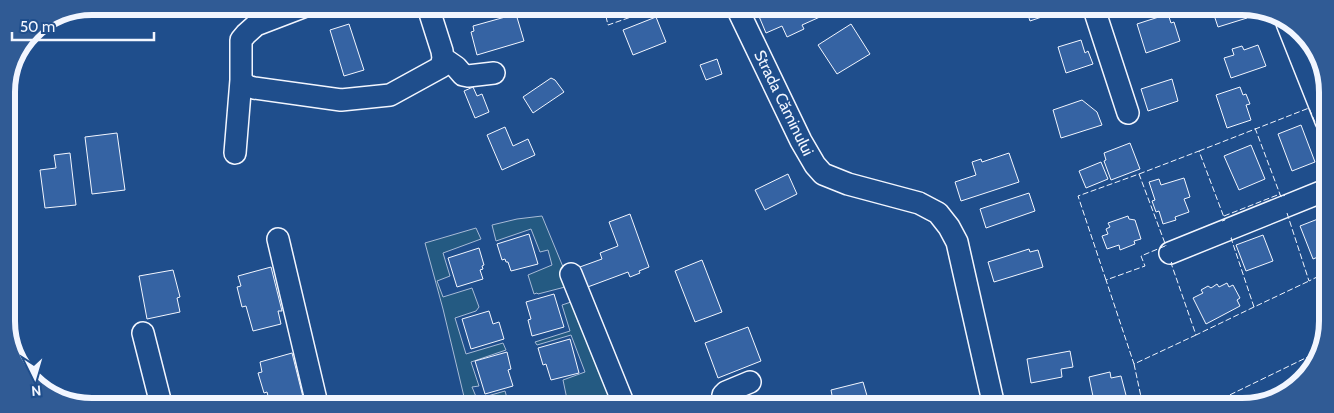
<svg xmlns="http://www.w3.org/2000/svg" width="1334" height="413" viewBox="0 0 1334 413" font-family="Cabin,sans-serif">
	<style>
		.green { fill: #245a82; stroke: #a8bbd7 }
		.building { fill: #3563a3; stroke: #f2f6ff }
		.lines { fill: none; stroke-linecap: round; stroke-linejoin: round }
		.minor-casing { stroke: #f2f6ff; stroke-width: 24 }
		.minor { stroke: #1f4e8c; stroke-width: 21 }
		.fence { stroke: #f2f6ff; stroke-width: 1; stroke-dasharray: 6 2.5; stroke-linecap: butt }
		.labels { text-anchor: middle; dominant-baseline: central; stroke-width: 4; stroke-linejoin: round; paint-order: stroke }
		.street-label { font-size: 16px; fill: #f2f6ff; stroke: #1f4e8c }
		.rim { fill: none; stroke: #f2f6ff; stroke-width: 6 }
	</style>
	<rect width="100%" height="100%" fill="#1f4e8c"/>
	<path class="green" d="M542,216L620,405H605L602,396L568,404L563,380L585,372L571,335L537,345L535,342L570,331L562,305L571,302L565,287L538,294L537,293L534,294L528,275L552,265L548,250L540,252L531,229L496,241L492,225L517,219Z
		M476,228L481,239L443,253L450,276L437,281L443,297L472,288L479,307L476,311L455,318L466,354L503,343L506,350L471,362L479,386L472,387L477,399L505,391L509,405H466L443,309L425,243Z"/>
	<path class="building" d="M771,8H829L831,12L802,25L804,29L787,37L782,26L766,33L758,14Z
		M1026,9H1065L1030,21Z
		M1212,9H1244L1247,18L1218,27Z
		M516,14L524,41L477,55L471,32L474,31L473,26Z
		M1168,14L1171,23L1174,22L1180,41L1146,53L1137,24Z
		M656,17L666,42L633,55L623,30Z
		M349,24L364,70L344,76L330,30Z
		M851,24L870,54L837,74L818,45Z
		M1081,40L1085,53L1088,51L1093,64L1066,73L1058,47Z
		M1258,45L1266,66L1231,78L1224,58L1234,55L1232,49L1242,46L1244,50Z
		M717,59L722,74L706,80L700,65Z
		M551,78L555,80L564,92L533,113L523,97Z
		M1172,79L1178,101L1148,111L1141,89Z
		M473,87L477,96L482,94L489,112L475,118L464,91Z
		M1240,87L1243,95L1246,94L1250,104L1246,105L1251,120L1227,128L1216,95Z
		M1082,100L1097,112L1102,125L1061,138L1053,110Z
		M1301,125L1315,162L1292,171L1278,134Z
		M505,127L513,146L528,139L535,155L502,170L487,135Z
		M117,133L125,190L92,194L85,137Z
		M1130,143L1140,169L1111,180L1104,161L1106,160L1104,153Z
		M1251,145L1265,179L1239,190L1224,156Z
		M70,153L76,205L45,208L40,170L56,168L54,155Z
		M1009,153L1019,182L961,201L955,182L976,175L972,162L981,159L982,162Z
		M1101,162L1108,179L1086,188L1079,171Z
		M788,174L797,194L765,210L755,190Z
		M1184,178L1190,197L1184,199L1189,212L1175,217L1176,220L1163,224L1159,211L1156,212L1152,201L1155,200L1149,182L1159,179L1161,185Z
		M1029,193L1035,211L986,228L980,209Z
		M630,214L649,267L639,271L640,273L630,277L628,272L585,288L577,268L602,259L600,253L618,246L609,222Z
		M1128,216L1129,219L1135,220L1141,239L1134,241L1135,244L1120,250L1119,245L1107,249L1102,236L1108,234L1106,229L1110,227L1108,223Z
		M1323,217L1325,224V254L1313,259L1300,226Z
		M529,234L538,264L511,271L508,262H506L505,259L502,260L497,244Z
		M1263,235L1273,261L1246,271L1236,245Z
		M479,248L484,265L482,266L483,269L480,270L483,279L457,287L448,258Z
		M1029,249L1030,252L1038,250L1043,267L994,282L988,262Z
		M702,260L722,312L695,322L675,271Z
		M271,267L282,311H278L281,324L253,331L246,306L242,307L237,287L241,286L238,276Z
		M173,270L180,297L177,298L180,312L147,319L139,276Z
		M1227,283L1229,287L1233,285L1240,298L1237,300L1240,306L1206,324L1193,298L1203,293L1201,290L1208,286L1211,288L1217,284L1219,287Z
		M554,294L564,327L532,336L528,320L531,319L526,302Z
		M489,311L493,324L499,322L504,339L471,349L462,319Z
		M748,327L761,361L718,378L705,343Z
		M570,339L579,373L551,380L546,364L543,365L538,348Z
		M1070,351L1073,367L1061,369L1062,377L1031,383L1027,359Z
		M507,352L511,369L508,370L513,386L485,394L475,361Z
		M292,353L303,397L299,398L301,404H270L267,392L264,393L258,373L262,372L260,362Z
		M1110,372L1111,378L1121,376L1127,399L1095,406L1089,377Z
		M863,382L870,406H834L831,390Z
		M133,396L134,404H99L98,400Z"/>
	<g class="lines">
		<g class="minor-casing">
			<path id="minor" d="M737,8L801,141L815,165L823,174L848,184L919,203L938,213L949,227L957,242L994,406
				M1094,9L1128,113
				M1287,23L1326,121
				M443,58L456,67L463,75L468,76L494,73
				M241,80L247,86L254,88L341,100L390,95L441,67L443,58L442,51L428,7
				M235,153L241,80V40L246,34L256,25L303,7
				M278,239L317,404
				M1170,253L1326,190
				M571,274L624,405
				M143,333L161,404
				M722,405L723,395L726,392L750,382"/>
		</g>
		<use href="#minor" class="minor"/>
		<path class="fence" d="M604,8L608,25L657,8
			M1255,128L1281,197L1285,195
			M1199,151L1309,108L1326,148
			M1139,174L1199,151L1225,220L1222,221
			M1287,213L1309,281L1325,273
			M1224,216L1280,194
			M1232,238H1231L1254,307L1309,281
			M1165,246L1141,256L1145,266L1106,280L1134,364L1196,335
			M1172,262L1171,263L1196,335L1254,307
			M1106,280L1078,196L1139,174L1166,246
			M1134,364L1143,406
			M1207,406L1320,351"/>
	</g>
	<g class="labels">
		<g class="street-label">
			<text transform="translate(784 103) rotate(64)">Strada Căminului</text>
		</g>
	</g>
	<path d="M0 0H1334V413H0ZM92 15H1242A77 77 0 0 1 1319 92V321A77 77 0 0 1 1242 398H92A77 77 0 0 1 15 321V92A77 77 0 0 1 92 15Z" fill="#305b95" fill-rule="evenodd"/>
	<path class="rim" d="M92 15H1242A77 77 0 0 1 1319 92V321A77 77 0 0 1 1242 398H92A77 77 0 0 1 15 321V92A77 77 0 0 1 92 15Z"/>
	<g transform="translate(35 378) rotate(175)" stroke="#1f4e8c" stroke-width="4" paint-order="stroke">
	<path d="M0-4L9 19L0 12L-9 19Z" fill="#f2f6ff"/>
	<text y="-8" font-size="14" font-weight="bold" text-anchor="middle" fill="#f2f6ff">N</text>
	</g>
	<path d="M12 32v8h142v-8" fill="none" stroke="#f2f6ff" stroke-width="2.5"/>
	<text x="20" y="32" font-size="15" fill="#f2f6ff" stroke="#1f4e8c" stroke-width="4" paint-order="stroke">50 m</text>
</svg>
